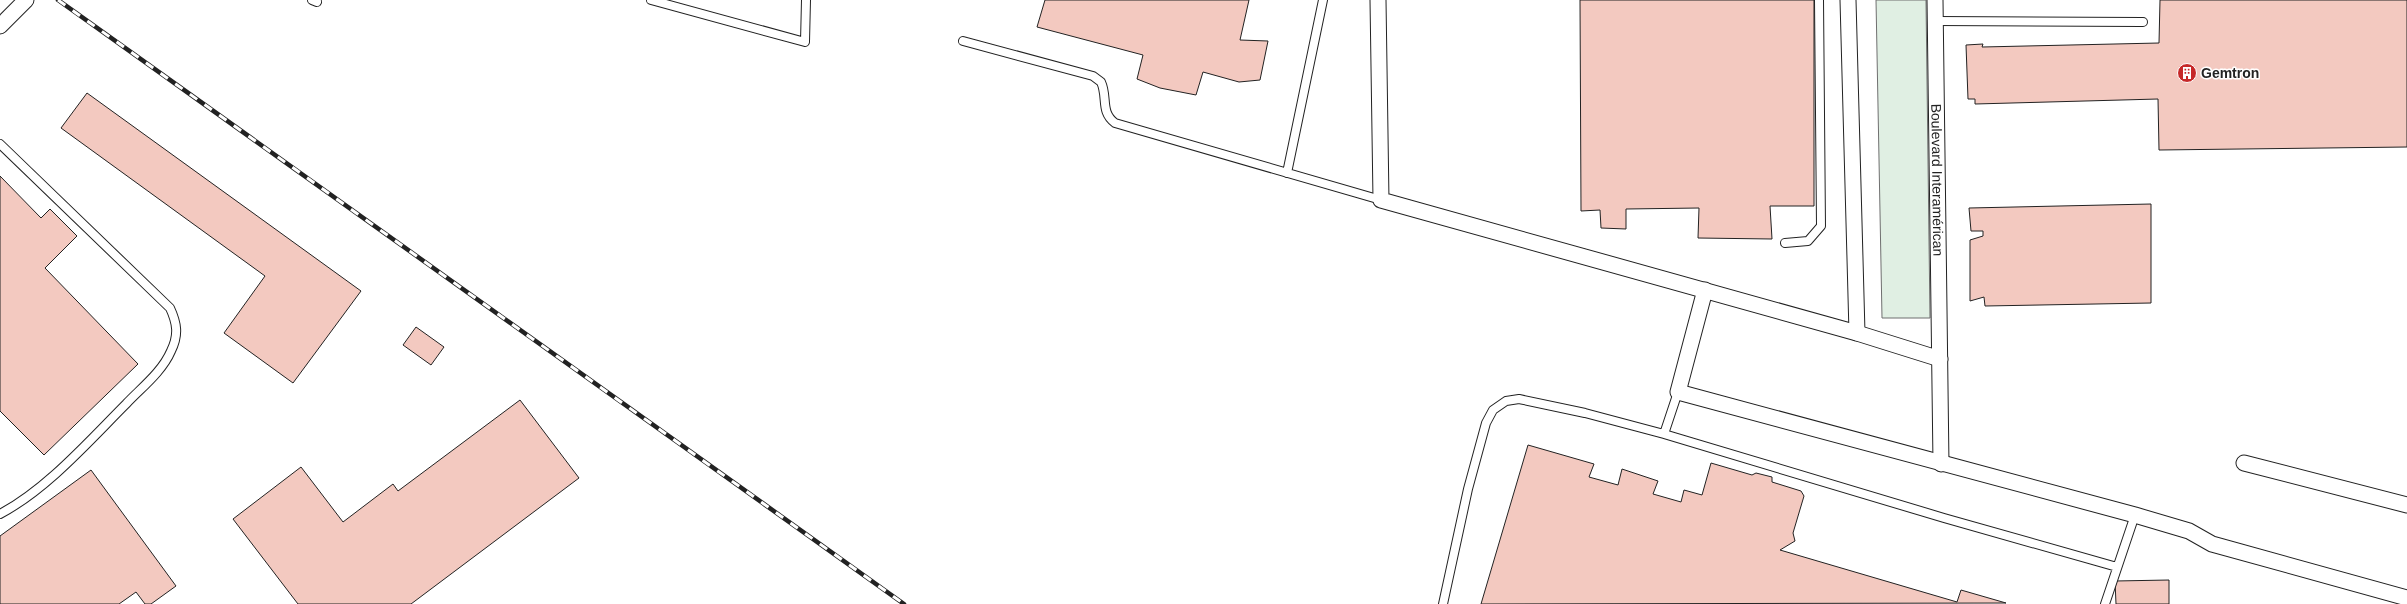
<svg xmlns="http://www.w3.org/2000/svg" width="2407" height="604" viewBox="0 0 2407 604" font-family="Arial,sans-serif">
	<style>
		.green { fill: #e0efe3; stroke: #6f6f6f }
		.building { fill: #f3c9c0; stroke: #222 }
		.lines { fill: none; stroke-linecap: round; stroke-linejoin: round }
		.service-casing { stroke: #222; stroke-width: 10 }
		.minor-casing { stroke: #222; stroke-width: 17 }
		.service { stroke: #fff; stroke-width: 8 }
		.minor { stroke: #fff; stroke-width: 15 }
		.rail-casing { stroke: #222; stroke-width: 4.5 }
		.rail { stroke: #fff; stroke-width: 3; stroke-dasharray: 9; stroke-linecap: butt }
		.labels { text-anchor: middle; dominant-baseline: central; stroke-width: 3; stroke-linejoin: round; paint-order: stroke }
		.poi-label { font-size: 14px; font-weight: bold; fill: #222; stroke: #fff; text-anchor: start }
		.street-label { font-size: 14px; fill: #222; stroke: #fff }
	</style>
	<rect width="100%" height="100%" fill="#fff"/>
	<path class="green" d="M1876,0H1926L1930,318H1882Z"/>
	<path class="building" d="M1045,0H1249L1240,40L1268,41L1260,80L1239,82L1203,72L1196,95L1160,88L1137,79L1143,55L1037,27Z
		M1580,0H1814V206H1770L1772,239L1698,238L1699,208L1626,209V229L1601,228L1600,210L1581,211Z
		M2160,0H2407V147L2159,150L2158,99L1975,104V99H1968L1966,45L1983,44L1982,47L2159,43Z
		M87,93L361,291L293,383L224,333L265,276L61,128Z
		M0,176L41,218L50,209L77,236L45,268L138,364L44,455L0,411Z
		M2151,204V303L1985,306L1984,297L1970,301V240L1983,236V231H1971L1969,208Z
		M416,327L444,347L431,365L403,345Z
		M520,400L579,478L411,604H298L233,519L301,467L343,522L393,484L398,491Z
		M1528,445L1594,464L1589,477L1618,485L1622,469L1658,481L1653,494L1681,502L1684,490L1702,495L1711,463L1752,475L1756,473L1772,477V482L1801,491L1804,496L1793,533L1795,541L1780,550L1957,602L1961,590L2006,603L1481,604Z
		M91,470L176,586L151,604H145L136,592L119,604H0V536Z
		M2169,580V604H2116L2115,581Z"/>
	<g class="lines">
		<g class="service-casing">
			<path id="service" d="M312,0L317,2
				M651,0L805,42L806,0
				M1936,21L2143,22
				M963,41L1093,76L1101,82C1108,97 1100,112 1115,123L1381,200
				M0,144L170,308C177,323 179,335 171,351C162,372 141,388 126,404C88,442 47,489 0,514
				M1287,173L1323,0
				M1785,243L1808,241L1821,226L1819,0
				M1664,434L1944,518L2117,567
				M1443,604L1468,489L1486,423L1493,410L1506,401L1519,399L1585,413L1664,434L1678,392
				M2105,604L2135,515"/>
		</g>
		<g class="minor-casing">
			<g id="minor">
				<path d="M1378,0L1381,200L1857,333L1940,359"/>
				<path d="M1848,0L1857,333"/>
				<path id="s1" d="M1935,0L1941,464"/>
				<path d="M0,26L26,0"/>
				<path d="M1705,290L1678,392L2135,515L2189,531L2212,544L2407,598"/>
				<path d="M2244,463L2407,505"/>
			</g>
		</g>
		<use href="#service" class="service"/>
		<use href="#minor" class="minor"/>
		<g class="rail-casing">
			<path id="rail" d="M58,0L904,604"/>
		</g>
		<use href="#rail" class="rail"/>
	</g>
	<defs>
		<g id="building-disc" transform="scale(1)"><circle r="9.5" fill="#c62828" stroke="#fff"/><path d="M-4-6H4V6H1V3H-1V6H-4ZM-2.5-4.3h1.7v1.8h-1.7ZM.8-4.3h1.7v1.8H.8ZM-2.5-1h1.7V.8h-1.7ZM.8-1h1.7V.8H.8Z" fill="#fff"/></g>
	</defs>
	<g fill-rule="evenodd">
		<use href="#building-disc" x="2187" y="73"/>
	</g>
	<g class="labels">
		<g class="poi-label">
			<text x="2201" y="73">Gemtron</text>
		</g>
		<g class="street-label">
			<text stroke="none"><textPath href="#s1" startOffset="180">Boulevard Interamérican</textPath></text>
		</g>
	</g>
</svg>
